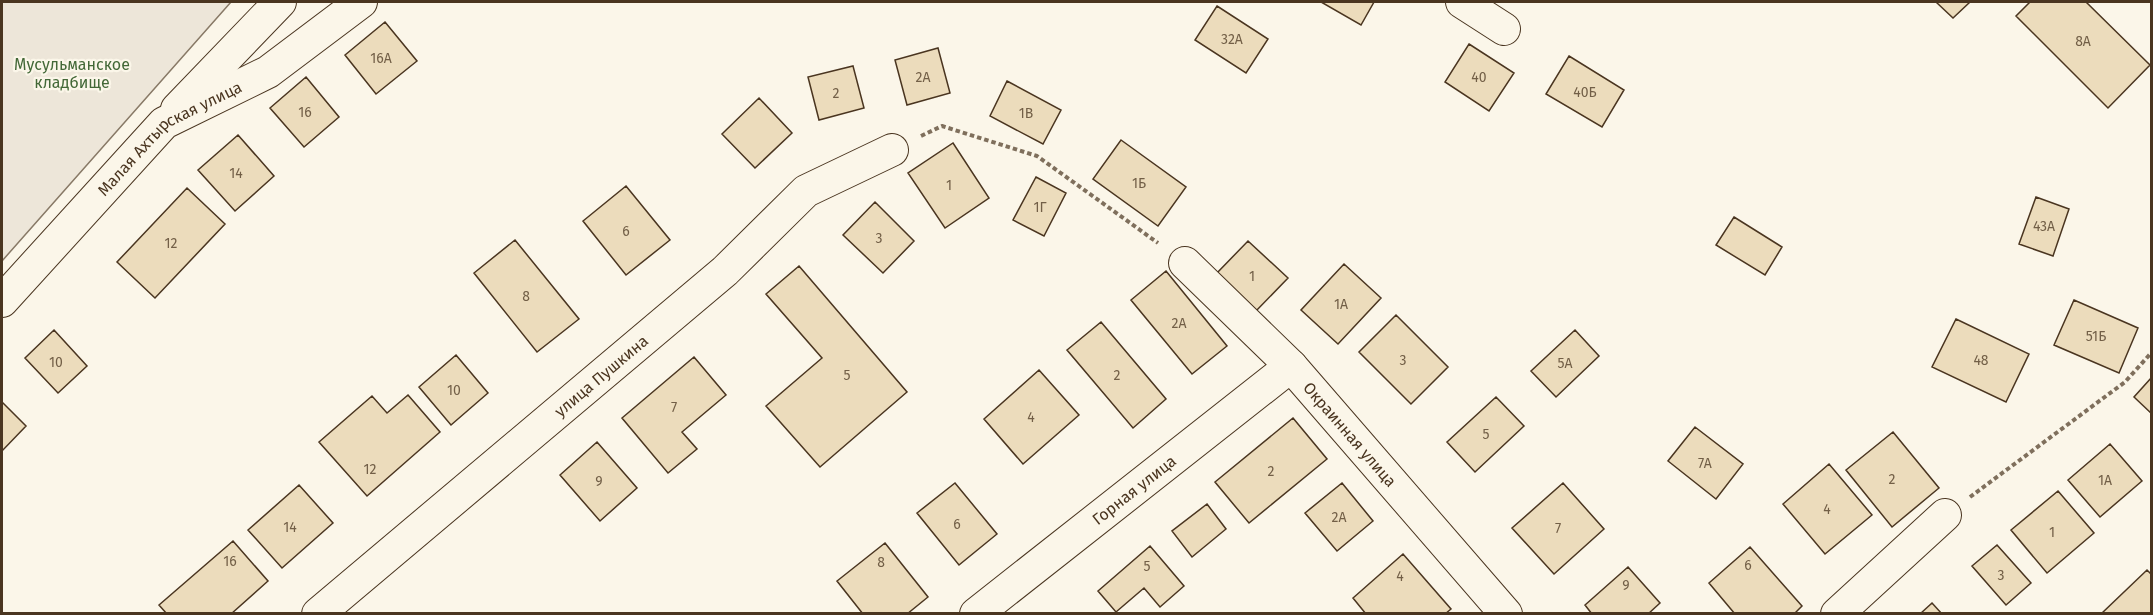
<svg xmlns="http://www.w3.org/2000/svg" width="2153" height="615" viewBox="0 0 2153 615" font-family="'Fira Sans',sans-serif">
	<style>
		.green { fill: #ede6d9; stroke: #887966; stroke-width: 1.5 }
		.building { fill: #ecdcbc; stroke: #4a3520; stroke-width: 1.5 }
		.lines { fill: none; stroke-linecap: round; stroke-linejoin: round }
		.street-casing { stroke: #4a3520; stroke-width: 34 }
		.path { stroke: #7f6f5c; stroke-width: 4; stroke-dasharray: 4.5 3; stroke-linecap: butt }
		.street { stroke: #fbf6e9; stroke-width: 32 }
		.labels { text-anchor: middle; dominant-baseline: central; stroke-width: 4.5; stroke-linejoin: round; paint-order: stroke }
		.number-label { font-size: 14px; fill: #725f47 }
		.park-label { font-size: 16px; fill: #436837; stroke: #fbf6e9 }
		.street-label { font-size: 16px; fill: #4a3520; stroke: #fbf6e9 }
	</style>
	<rect width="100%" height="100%" fill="#fbf6e9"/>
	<path class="green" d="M2,2H231L2,261Z"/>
	<path class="building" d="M1321,2H1374L1361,25Z
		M1936,2H1970L1953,18Z
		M2030,2H2086L2150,65L2108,108L2016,16Z
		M1217,6L1268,39L1246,73L1195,40Z
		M385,22L417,61L376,94L345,55Z
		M1469,44L1514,73L1489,111L1445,82Z
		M938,48L950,93L907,105L895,60Z
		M1569,56L1624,90L1602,127L1546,94Z
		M853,66L864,108L819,120L808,77Z
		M306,77L339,117L304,147L270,108Z
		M1007,81L1061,110L1043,144L990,116Z
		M759,98L792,133L755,168L722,134Z
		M238,135L274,176L235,211L198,170Z
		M1121,140L1186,187L1158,226L1093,179Z
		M953,143L989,198L945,228L908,173Z
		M1036,177L1066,193L1044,236L1013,220Z
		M626,186L670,240L626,275L583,221Z
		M187,188L225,224L155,298L117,262Z
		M2036,197L2069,209L2053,256L2019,244Z
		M875,202L914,241L883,273L843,235Z
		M1734,217L1782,247L1765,275L1716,245Z
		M515,240L579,319L537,352L474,273Z
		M1248,241L1288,278L1256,311L1216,274Z
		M1344,264L1381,298L1338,344L1301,310Z
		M799,266L907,392L820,467L766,406L822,358L766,294Z
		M1166,271L1227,346L1192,374L1131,300Z
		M2074,300L2138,328L2119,373L2054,345Z
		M1396,315L1448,367L1411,404L1359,352Z
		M1956,319L2029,354L2006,402L1932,367Z
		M1101,322L1166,399L1133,428L1067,350Z
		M54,330L87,366L58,393L25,358Z
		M1575,330L1599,356L1556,397L1531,371Z
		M456,355L488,393L451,425L419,387Z
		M694,357L726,395L682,432L697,449L668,473L622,418Z
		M1039,370L1079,415L1023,464L984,419Z
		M2152,377V414L2134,397Z
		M408,395L440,432L367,496L319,442L372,396L387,413Z
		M1496,397L1524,426L1475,472L1447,442Z
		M2,402L26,426L2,451Z
		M1293,418L1327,459L1249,523L1215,482Z
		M1695,427L1743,464L1716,499L1668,461Z
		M1893,432L1939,488L1892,527L1846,470Z
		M597,442L637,488L600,521L560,475Z
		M2110,444L2142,481L2100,517L2068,480Z
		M1829,464L1872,515L1825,554L1783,504Z
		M955,483L997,534L959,565L917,513Z
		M1342,483L1373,521L1337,551L1305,513Z
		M1563,483L1604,529L1554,574L1512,528Z
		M299,485L333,523L282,568L248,530Z
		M2058,491L2094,533L2047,573L2011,530Z
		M1207,504L1226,529L1192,557L1172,531Z
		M233,541L268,581L231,614H167L159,605Z
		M885,543L928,597L907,614H863L837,581Z
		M1997,545L2031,583L2006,605L1972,566Z
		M1150,546L1184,586L1160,607L1144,588L1116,612L1098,591Z
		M1750,547L1802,606L1794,614H1735L1709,583Z
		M1403,554L1451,609L1445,614H1366L1353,598Z
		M1628,567L1660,603L1648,614H1592L1585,605Z
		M2147,570L2152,575V614H2101Z
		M1932,603L1942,614H1920Z"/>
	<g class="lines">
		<g class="street-casing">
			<g id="street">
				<path d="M1462,2L1504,29"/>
				<path d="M177,109L280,2"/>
				<path id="s1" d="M1185,263L1291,366L1506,614"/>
				<path id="s2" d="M2,301L164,123L268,72L361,2"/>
				<path id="s3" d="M318,614L725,271L806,191L892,150"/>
				<path id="s4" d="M976,614L1291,366"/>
				<path d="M1837,614L1945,515"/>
			</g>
		</g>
		<path class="path" d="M921,136L942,126L1037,156L1158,243
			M1970,497L2125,382L2152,352"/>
		<use href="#street" class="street"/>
	</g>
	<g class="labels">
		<g class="number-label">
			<text x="1232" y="39">32А</text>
			<text x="2083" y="41">8А</text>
			<text x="381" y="58">16А</text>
			<text x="923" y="77">2А</text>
			<text x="1479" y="77">40</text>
			<text x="1585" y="92">40Б</text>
			<text x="836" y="93">2</text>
			<text x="305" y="112">16</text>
			<text x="1026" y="113">1В</text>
			<text x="236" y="173">14</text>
			<text x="1139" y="183">1Б</text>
			<text x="949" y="185">1</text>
			<text x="1040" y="207">1Г</text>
			<text x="2044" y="226">43А</text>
			<text x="626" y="231">6</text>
			<text x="879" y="238">3</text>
			<text x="171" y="243">12</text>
			<text x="1252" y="276">1</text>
			<text x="526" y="296">8</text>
			<text x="1341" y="304">1А</text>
			<text x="1179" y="323">2А</text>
			<text x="2096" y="336">51Б</text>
			<text x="1403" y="360">3</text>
			<text x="1981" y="360">48</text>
			<text x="56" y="362">10</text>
			<text x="1565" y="363">5А</text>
			<text x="847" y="375">5</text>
			<text x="1117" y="375">2</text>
			<text x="454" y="390">10</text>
			<text x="674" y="407">7</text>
			<text x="1031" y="417">4</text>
			<text x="1486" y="434">5</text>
			<text x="1705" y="463">7А</text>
			<text x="370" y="469">12</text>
			<text x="1271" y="471">2</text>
			<text x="1892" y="479">2</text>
			<text x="2105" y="480">1А</text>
			<text x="599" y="481">9</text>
			<text x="1827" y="509">4</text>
			<text x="1339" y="517">2А</text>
			<text x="957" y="524">6</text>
			<text x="290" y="527">14</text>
			<text x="1558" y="528">7</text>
			<text x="2052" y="532">1</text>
			<text x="230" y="561">16</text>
			<text x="881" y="562">8</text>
			<text x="1748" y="565">6</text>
			<text x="1147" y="566">5</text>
			<text x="2001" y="575">3</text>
			<text x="1400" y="576">4</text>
			<text x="1626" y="585">9</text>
		</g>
		<g class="park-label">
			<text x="72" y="64">Мусульманское<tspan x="72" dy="18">кладбище</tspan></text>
		</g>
		<g class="street-label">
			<text stroke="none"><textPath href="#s2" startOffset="236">Малая Ахтырская улица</textPath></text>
			<text stroke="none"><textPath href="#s3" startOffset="370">улица Пушкина</textPath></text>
			<text stroke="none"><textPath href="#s1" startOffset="238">Окраинная улица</textPath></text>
			<text stroke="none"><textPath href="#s4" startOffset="201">Горная улица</textPath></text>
		</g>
	</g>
	<rect width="2153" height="615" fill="none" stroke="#4a3520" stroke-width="6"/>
</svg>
